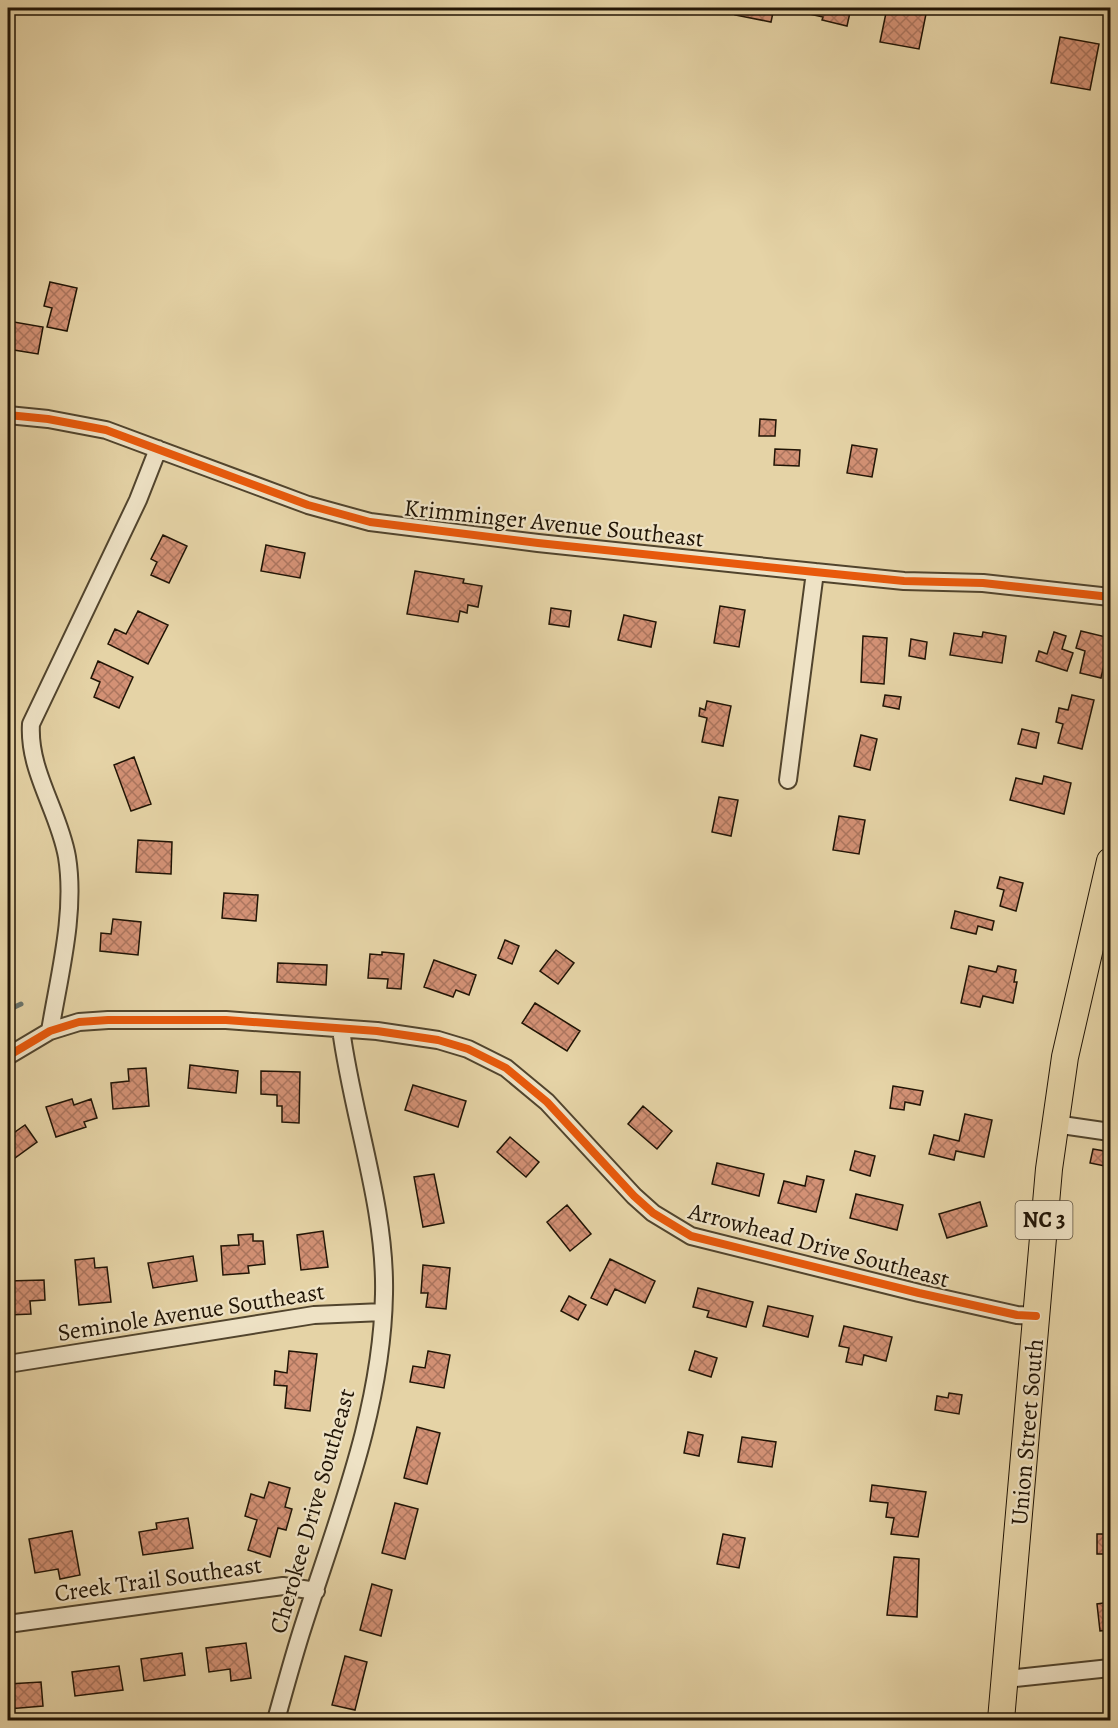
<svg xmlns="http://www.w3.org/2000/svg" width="1118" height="1728" viewBox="0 0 1118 1728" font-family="Alegreya,serif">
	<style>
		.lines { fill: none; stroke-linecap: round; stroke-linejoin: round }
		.stream { stroke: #6a756d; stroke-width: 5 }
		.building { fill: url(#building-cross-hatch); stroke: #201405; stroke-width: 1.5 }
		.street-casing { stroke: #51442d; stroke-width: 20 }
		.primary-casing { stroke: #201405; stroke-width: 28 }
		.street { stroke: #eee2c5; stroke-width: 16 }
		.primary { stroke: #e5d3a6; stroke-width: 26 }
		.cycleway-casing { stroke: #eee2c5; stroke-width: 11 }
		.cycleway { stroke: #e8590c; stroke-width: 8 }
		.labels { text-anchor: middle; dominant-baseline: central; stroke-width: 4.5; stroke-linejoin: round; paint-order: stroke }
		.shield { fill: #eee2c5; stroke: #5e523f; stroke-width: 1.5 }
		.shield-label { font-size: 22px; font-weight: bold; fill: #201405 }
		.street-label { font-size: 24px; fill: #201405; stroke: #eee2c5 }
	</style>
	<defs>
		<pattern id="building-cross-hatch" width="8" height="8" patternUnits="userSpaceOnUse" patternTransform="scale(1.5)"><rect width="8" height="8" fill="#d39175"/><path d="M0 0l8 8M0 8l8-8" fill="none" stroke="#ab755e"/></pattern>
	</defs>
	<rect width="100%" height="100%" fill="#e5d3a6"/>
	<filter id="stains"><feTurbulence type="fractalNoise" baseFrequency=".00333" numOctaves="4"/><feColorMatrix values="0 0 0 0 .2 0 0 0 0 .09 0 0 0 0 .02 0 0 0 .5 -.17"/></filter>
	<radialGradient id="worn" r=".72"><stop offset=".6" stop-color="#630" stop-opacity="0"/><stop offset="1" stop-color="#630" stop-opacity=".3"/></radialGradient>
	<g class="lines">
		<path class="stream" d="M8,1010L21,1004"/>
	</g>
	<path class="building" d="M736,8H774L771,22L735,15Z
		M810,8H851L847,26L822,20L823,17L809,14Z
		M887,8L927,9L919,49L880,42Z
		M1060,37L1099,44L1090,90L1051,83Z
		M50,282L77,288L67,331L47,327L52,308L44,306Z
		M8,321L43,327L38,354L8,349Z
		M760,419L776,420L775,436H759Z
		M852,445L877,449L872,477L847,473Z
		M775,449L800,450L799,466L774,465Z
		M163,535L187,546L169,583L151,575L157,562L151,559Z
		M266,545L305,553L300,578L261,571Z
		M415,571L464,579L463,583L482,586L478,607L468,605L467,613L460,611L458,622L407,614Z
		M720,606L745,610L739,647L714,643Z
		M551,608L571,611L569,627L549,624Z
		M138,611L168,625L148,664L108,644L115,629L126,634Z
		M624,615L656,622L651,647L618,640Z
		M1081,631L1110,638L1101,678L1080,673L1085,651L1076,648Z
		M983,632L1006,636L1002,663L950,655L954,633L982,637Z
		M1054,632L1066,636L1062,649L1073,653L1067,671L1036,661L1039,651L1047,654Z
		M863,636L887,638L884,684L861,682Z
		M911,639L927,642L925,659L909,656Z
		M98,661L133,677L119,708L94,697L100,682L91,678Z
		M885,695L901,697L899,709L883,706Z
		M1072,695L1094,700L1082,749L1058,743L1063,724L1056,722L1059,708L1068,710Z
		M707,701L731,706L723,746L702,742L707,718L699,716L700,708L705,710Z
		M1022,729L1039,733L1036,748L1018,744Z
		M861,735L877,739L870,770L854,766Z
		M134,757L151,804L131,811L114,765Z
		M1044,776L1071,783L1064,814L1010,800L1016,778L1042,784Z
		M719,797L738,800L731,836L712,832Z
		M839,816L865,820L859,854L833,850Z
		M138,840L172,842L171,874L136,872Z
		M1000,877L1023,883L1016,911L1000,906L1004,890L997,888Z
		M224,893L258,895L256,921L222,918Z
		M955,911L994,921L992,930L978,926L976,934L951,928Z
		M113,919L141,922L138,955L100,951L101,933L111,934Z
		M505,940L519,946L512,964L498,958Z
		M556,950L574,963L558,984L540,971Z
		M382,952L404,954L401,989L387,988L388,979L368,978L370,954L382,955Z
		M434,960L476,975L469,995L456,990L453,997L424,987Z
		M278,963L327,965L326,985L277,982Z
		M969,966L996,972L998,966L1016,970L1014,982H1017L1013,1003L983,996L980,1007L961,1003Z
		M535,1003L580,1031L567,1051L522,1023Z
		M190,1065L238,1071L236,1093L188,1088Z
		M146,1068L149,1106L113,1109L111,1083L129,1081L128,1069Z
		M261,1071L300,1072L299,1123L282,1122V1106H277V1095L261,1094Z
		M413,1085L466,1101L458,1127L405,1110Z
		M893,1086L923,1091L920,1105L905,1102L904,1110L890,1108Z
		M72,1099L74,1105L91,1099L97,1118L84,1122L86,1127L56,1137L46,1107Z
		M643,1106L672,1131L657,1149L628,1124Z
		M965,1114L992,1120L984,1157L956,1151L954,1160L929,1154L934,1135L959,1141Z
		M25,1125L37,1142L8,1163V1137Z
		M510,1137L539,1162L526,1177L497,1152Z
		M1093,1149L1110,1152V1167L1090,1163Z
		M855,1151L875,1156L870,1176L850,1170Z
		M717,1163L764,1174L759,1196L712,1184Z
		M434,1174L444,1223L423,1227L414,1177Z
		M807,1176L824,1180L816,1212L778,1203L784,1181L805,1186Z
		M856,1194L903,1205L897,1230L850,1218Z
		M980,1202L987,1226L947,1238L939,1214Z
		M567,1205L591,1234L570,1251L547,1222Z
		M323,1231L328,1267L301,1270L297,1235Z
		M253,1234V1241H263L265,1264L248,1266L249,1273L223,1275L221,1246L239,1245L238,1235Z
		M193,1256L197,1281L153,1288L148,1263Z
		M94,1258L95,1268L107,1267L111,1302L79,1305L75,1260Z
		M610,1259L655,1281L645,1303L615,1289L607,1305L591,1298Z
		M423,1265L450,1268L446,1309L426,1307L428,1293H421Z
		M44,1280L45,1300L30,1301L31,1314L8,1315V1281Z
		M698,1288L753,1302L746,1327L707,1317L709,1311L693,1307Z
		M569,1296L586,1305L578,1320L561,1311Z
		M768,1306L813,1316L808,1337L763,1326Z
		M844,1326L892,1337L886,1361L864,1355L862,1365L846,1362L849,1348L839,1346Z
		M289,1351L317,1354L310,1411L285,1408L287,1386L274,1385L275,1371L287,1373Z
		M428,1351L450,1355L444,1388L410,1382L413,1366L425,1368Z
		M695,1351L717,1358L711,1377L689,1370Z
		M949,1393L962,1395L959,1414L935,1410L937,1396L948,1398Z
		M417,1427L440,1433L427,1484L404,1478Z
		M688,1432L703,1435L699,1456L684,1453Z
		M742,1437L776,1442L772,1467L738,1462Z
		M269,1482L290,1488L285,1507L292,1509L286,1530L278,1528L270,1557L248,1550L257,1520L245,1516L251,1494L264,1498Z
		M872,1485L926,1492L918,1537L891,1534L894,1518L886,1517L888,1503L870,1501Z
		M395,1503L418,1509L405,1559L382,1553Z
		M188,1518L193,1548L143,1555L139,1532L157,1529L156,1523Z
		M72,1531L80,1575L60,1579L58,1569L35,1573L29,1539Z
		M723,1534L745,1538L739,1568L717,1564Z
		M1097,1534H1110V1554H1097Z
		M894,1557L919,1559L917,1617L887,1615Z
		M372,1584L392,1590L381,1636L360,1630Z
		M1110,1602V1630L1100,1631L1097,1604Z
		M246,1643L251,1678L231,1681L230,1669L209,1672L206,1648Z
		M182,1653L185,1675L144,1681L141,1659Z
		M345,1656L367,1662L355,1710L332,1705Z
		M119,1666L123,1690L75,1696L72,1672Z
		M41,1682L43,1706L8,1709V1684Z"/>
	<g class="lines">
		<g class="street-casing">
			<path id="street" d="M8,415L48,419L106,430L308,505L370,522L538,543L815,572L904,581L983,583L1110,597
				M788,780L815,572
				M50,1031C59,976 76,913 67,857C59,811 28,771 31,724L138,500L158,449
				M8,1056L50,1031L79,1022L108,1020H226L377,1031L438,1040L468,1049L506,1068L547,1102L634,1196L653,1213L691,1236L919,1293L1017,1315L1036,1316
				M1055,1124L1110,1132
				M8,1364L314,1315L383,1312
				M8,1624L283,1586L316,1591
				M1006,1679L1110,1668
				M276,1720C284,1691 292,1662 301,1633C336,1522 382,1412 384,1294C386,1206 352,1115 341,1029"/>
		</g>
		<g class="primary-casing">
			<path id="primary" d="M1001,1720L1049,1169L1065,1057L1110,861"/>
		</g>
		<use href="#street" class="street"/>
		<use href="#primary" class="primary"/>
		<g class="cycleway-casing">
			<path id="cycleway" d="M8,415L48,419L106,430L308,505L370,522L538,543L815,572L904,581L983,583L1110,597
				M8,1056L50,1031L79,1022L108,1020H226L377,1031L438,1040L468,1049L506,1068L547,1102L634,1196L653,1213L691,1236L919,1293L1017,1315L1036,1316"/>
		</g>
		<use href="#cycleway" class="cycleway"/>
	</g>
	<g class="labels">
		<rect class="shield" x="1015.5" y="1201" width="57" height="38" rx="4.5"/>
		<g class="shield-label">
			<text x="1044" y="1220">NC 3</text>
		</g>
		<g class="street-label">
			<text transform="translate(554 523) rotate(6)">Krimminger Avenue Southeast</text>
			<text transform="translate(819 1245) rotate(15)">Arrowhead Drive Southeast</text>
			<text transform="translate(191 1312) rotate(-9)">Seminole Avenue Southeast</text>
			<text transform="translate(1027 1432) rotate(-85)">Union Street South</text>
			<text transform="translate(312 1511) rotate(-74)">Cherokee Drive Southeast</text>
			<text transform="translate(158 1579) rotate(-8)">Creek Trail Southeast</text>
		</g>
	</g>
	<rect width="1118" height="1728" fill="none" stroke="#e5d3a6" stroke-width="30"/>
	<rect x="9" y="9" width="1100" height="1710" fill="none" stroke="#201405" stroke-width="3"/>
	<rect x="15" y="15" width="1088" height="1698" fill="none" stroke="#201405" stroke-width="1.5"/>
	<rect width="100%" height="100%" filter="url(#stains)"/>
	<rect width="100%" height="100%" fill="url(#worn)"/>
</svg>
